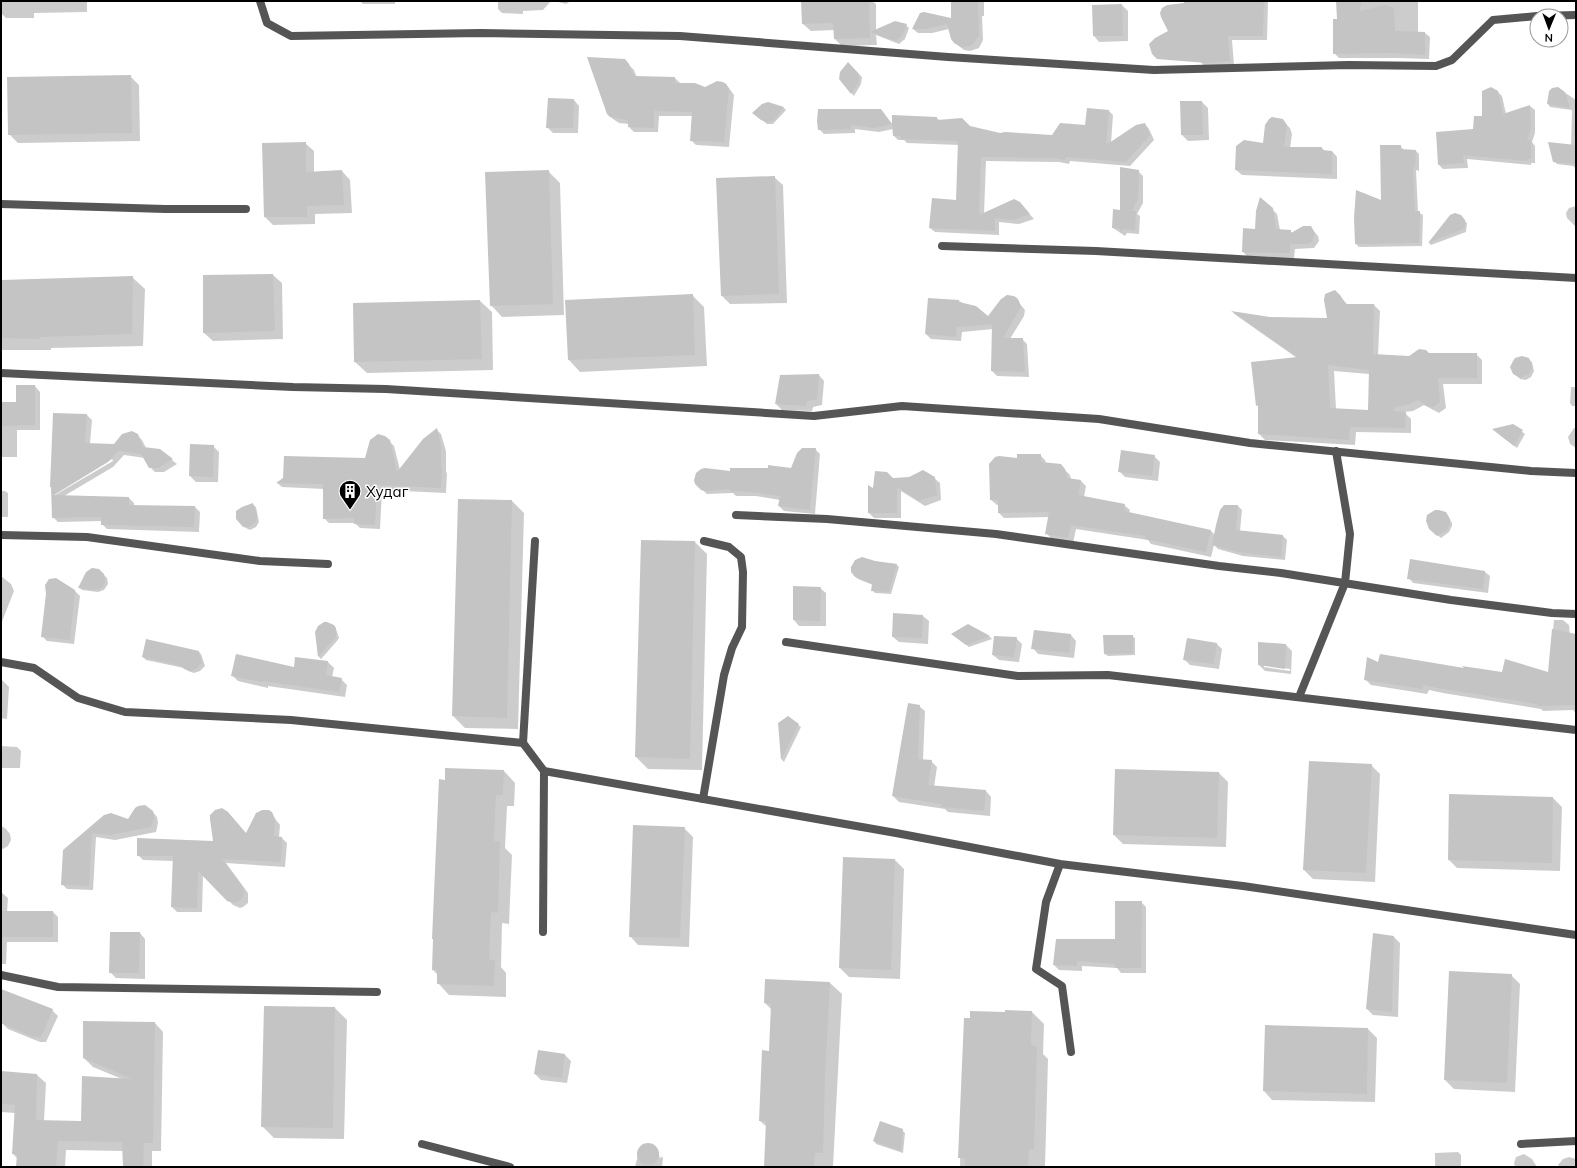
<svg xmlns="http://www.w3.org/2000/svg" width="1577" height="1168" viewBox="0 0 1577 1168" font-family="Mulish,sans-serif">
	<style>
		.shadow { fill: #0003; fill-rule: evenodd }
		.building { fill: #c4c4c4; fill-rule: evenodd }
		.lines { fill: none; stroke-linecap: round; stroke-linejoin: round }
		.lane { stroke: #555; stroke-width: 8 }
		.street { stroke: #555; stroke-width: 8 }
		.labels { text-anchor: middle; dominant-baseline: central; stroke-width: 3; stroke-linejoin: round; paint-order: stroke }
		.poi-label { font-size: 15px; fill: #000; stroke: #fff; text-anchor: start }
	</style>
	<rect width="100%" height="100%" fill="#fff"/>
	<path class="shadow" d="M1,1H87V12L34,13V18H6L1,13Z
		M360,1H395V4H363Z
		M498,1H551L543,10L523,11V14L502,13L498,9Z
		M554,1H571L566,4Z
		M802,1H872L876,4V30L906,25L909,28L905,39L899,44L876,35L877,45L842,46L835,39L834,30L811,31L803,24Z
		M952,1H984V16H982L983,40L979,48L970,51L964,50L954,42L949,29L932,33H918L913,29L952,19Z
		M1200,1H1268L1267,40H1232L1234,65L1204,66L1200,61Z
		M1337,1H1418V32L1425,33L1430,37L1429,59L1398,58H1339L1334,53L1338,20Z
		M1122,5L1128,11V41L1099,42L1094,36Z
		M624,60L634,70L637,78H675L680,83L705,88L726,84L734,95L729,147L696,145L691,140L692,116H659L658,132H634L629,127V124L619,123L613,119L608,114Z
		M848,63L862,77L861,84L854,96L841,81Z
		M130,76L139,85L140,141L18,143L9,134Z
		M1558,88L1576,100V168L1573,166L1557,164L1554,161L1571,146L1572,110L1550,107L1548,104Z
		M1498,92L1502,96L1506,114L1530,106L1535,110V133L1532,142L1535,146V163H1531V165L1467,159L1468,168L1443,169L1439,165L1474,130Z
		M574,100L579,106L578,133H553L547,127Z
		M1202,102L1208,108L1209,140L1188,141L1182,135Z
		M765,104L784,108L786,110L773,124H767L756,115Z
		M880,110L893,125L937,118L940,121L1000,134L1052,136L1086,127L1109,111L1113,115L1111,143L1145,124L1149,129L1154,140L1130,166L1070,161L1069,164L1059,162L986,161L984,214L1024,208L1034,219L1019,224L999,222V235L935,232L930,228L957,201L959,145L907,143L904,140H898L894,136L893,129L879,132L855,129V133L824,134L819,129Z
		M1282,120L1290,128L1292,134L1290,148H1322L1325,151H1332L1337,157V179L1242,175L1236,170L1264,144Z
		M305,143L314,151V173L342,171L350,180L352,213L315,214V224L273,225L265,217Z
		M1400,146L1404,150L1416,151L1419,154V171L1416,170L1418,212L1423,215L1422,246L1359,247L1356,244L1382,201Z
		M548,171L560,183L564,315L502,317L491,305Z
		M1138,171L1143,176V203L1137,214L1140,216L1139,234L1127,233L1125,236L1113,228Z
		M774,177L783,185L787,303L730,304L722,296Z
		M1576,206V227L1567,218L1566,213L1569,208Z
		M1272,209L1277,214L1280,230L1290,231L1292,233L1310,227L1318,236L1319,241L1314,248L1295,249L1294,258L1248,257L1243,252Z
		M1458,214L1467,223L1466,232L1431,245L1429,243L1450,216Z
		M273,275L282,283L283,339L213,341L204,333Z
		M133,278L145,289L143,346L51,348V350H1V281Z
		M692,295L704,307L707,366L580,372L569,360Z
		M1339,296L1348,305H1374L1380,311L1378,355L1409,357L1429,354H1476L1482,360V384H1443L1446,408L1439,413L1424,405L1413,411L1404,412L1411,419V433L1356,432L1355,445L1265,440L1259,434V408L1257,405L1297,358L1233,313L1270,318L1328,319ZM1334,371L1369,374V411L1336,409Z
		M1016,299L1025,310L1024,316L1010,339H1022L1027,344L1029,377L997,376L992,371L993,329L962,332L961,341L931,339L926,334L959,301L989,318Z
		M480,301L492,312L493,370L367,373L355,362Z
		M1529,359L1532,362L1534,371L1531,377L1526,380L1520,379L1512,370Z
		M819,375L824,381L822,405L813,407L812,411L782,410L776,404L781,376Z
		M35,386L40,392V430H17V457H1V404L17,403Z
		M1571,387H1576V406H1572L1570,403Z
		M54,414L87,415L92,420L90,444L115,445L137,435L142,440L146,448L159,450L177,464L164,472H155L150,467L145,458L124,455L113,467L64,496L129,498L134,503V506L195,507L200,512L199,532L107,529L102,524V521L58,522L53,517ZM112,459L113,461L55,495V493Z
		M1513,425L1525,434L1517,448L1496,432Z
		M1574,428H1576V448L1570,444L1568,437Z
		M436,429L441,434L446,451V472L447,473L446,493L382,490L380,529L360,528L355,523H329L324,518V489L282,487L277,483L366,459L384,436L394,446L400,470Z
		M213,446L219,452L218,482H196L190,476Z
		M815,449L820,454L815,514L784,511L779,506L780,500L756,496H736L733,493L707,494L696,484L731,473L792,469Z
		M1040,455L1045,460L1046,463L1060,465L1070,475L1071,479L1081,481L1086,486L1084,497L1124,505L1130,510L1129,513L1211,531L1215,535L1238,506L1242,510L1240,531L1283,536L1287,540L1285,560L1243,556L1218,549L1214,545L1211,557L1151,544L1148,540L1076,529L1073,543L1051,538L1046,533L1049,517L1004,518L999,513V505H997L991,500L1018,459Z
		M1154,456L1160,462L1158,481L1125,477L1119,471Z
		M934,478L940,483L941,500L925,506L901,491V518H874L869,513L874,489L893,479Z
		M1,491H5L8,493V517H1Z
		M459,500L512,501L524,513L518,729L465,728L453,716Z
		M253,505L256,507L259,522L256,527L250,530L244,527L237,519Z
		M1446,513L1452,523V526L1449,532L1441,538L1429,528Z
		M642,541L695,542L707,554L702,770L648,769L636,757Z
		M1411,560L1485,572L1490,576L1488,593L1413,583L1409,578Z
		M875,562L896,564L899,567L891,594L875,593L872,590L873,585L858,579L855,576Z
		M99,570L107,578L108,584L104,590L98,592L82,590L79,587Z
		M1,576L11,584L14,591L1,624Z
		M56,579L75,591L80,596L74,644L47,641L42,636L47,594L46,585Z
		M794,587L820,588L826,593V626H799L794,620Z
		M894,614L923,616L929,621L928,644L899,642L893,637Z
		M1554,620H1563L1569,625L1574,672L1576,670V713L1573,710L1543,711L1541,709L1443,693L1429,690L1427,694L1371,685L1365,679L1379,664L1466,669L1503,673H1549Z
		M968,625L990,637L992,639L969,647L955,636Z
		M336,629L339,638L337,641L321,659L319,657L316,632Z
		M1071,635L1076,641L1074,658L1038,654L1033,648Z
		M1132,636L1135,638V655L1108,656L1105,654Z
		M1016,638L1022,644L1019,662L999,660L993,655Z
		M1217,644L1222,649L1219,669L1190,665L1184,659Z
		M1286,645L1292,651L1291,674L1265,671L1259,665ZM1264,665L1290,669V671L1264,667Z
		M198,652L201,654L205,666L200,671L194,673L188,671L184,668L146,660L143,657Z
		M328,662L334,668L332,677L341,679L347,685L345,697L268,686V688L238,681L232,675L294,668Z
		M1,679L9,687L7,719L1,718Z
		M919,706L925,711L923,760L931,761L937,767L934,787L986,791L991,797L990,816L948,812L945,809L899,802L893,796Z
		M779,723L798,725L801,727L784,762L782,760Z
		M1,746L17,747L21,751L20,768H1Z
		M1371,765L1380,774L1375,882L1313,879L1304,870Z
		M504,771L515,783L514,806H507L505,848L512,855L509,924L502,923L501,967L506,973V997L449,995L438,983V975L433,970L434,940L433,939L446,781Z
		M1219,773L1228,782L1226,847L1123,844L1114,835Z
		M1553,798L1562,807L1560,871L1457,868L1449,860Z
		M152,811L157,817L158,823L156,832L115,840L96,837L93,890L67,889L62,884L64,850L104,816L129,821Z
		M269,811L280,825L279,837L282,838L287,843L285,867L226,863L248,893V903L243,907L240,908L233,905L203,874L202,912H177L172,907L173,861L143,860L138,855L214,842L246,834Z
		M1,826L5,828L10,834L11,840L8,846L1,850Z
		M684,828L693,837L689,947L638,945L630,936Z
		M895,860L904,869L900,979L849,977L840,968Z
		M1,892L8,898L7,912H53L58,917V942H7L6,964H1Z
		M1141,902L1146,907V973H1121L1117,968L1082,966V971L1059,970L1054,965L1116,940Z
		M140,933L145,939V979L116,978L110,972Z
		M1394,937L1400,943L1398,1017L1373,1015L1367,1009Z
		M1511,975L1520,984L1515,1092L1454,1089L1445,1080Z
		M766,980L830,983L842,994L833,1167H765L767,1127L760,1121L770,1052L772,1010L765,1003Z
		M265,1007L335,1008L347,1020L344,1139L274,1138L262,1126Z
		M52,1010L58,1016L46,1042H40L8,1029L2,1023Z
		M1032,1012L1044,1024L1043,1054L1048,1059L1045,1167H960L961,1101Z
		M155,1023L163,1032L161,1151H152V1167H124L123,1151L66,1150L65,1167H17V1158L13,1154L15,1113L1,1112V1072L37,1075L46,1083L44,1121L82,1122L122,1079L93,1067L84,1058Z
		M1266,1026L1368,1029L1377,1038L1375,1102L1272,1100L1264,1091Z
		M539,1051L565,1055L571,1061L567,1083L541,1080L535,1074Z
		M902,1130L905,1133L903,1153L876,1144L874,1141Z
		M649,1144L657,1149L660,1158L662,1157L660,1152L663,1158L662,1167H635L639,1151L643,1146Z
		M1458,1152L1461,1155V1167H1435V1153Z
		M1524,1154L1532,1159L1537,1167H1515L1514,1163L1516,1157Z
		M1569,1157L1576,1159V1167H1560L1558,1165L1563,1159Z"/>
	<path class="building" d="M801,1H869L870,38L834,39L833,23L802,24Z
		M951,1H978L979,35L974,43L970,46L961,47L954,43L951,39L947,24L927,29H912L920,13L924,12L951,18Z
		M1184,1H1264L1263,36H1228L1230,61L1206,63L1157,59L1152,54L1149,44L1155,38L1168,31L1161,17L1160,13L1162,8L1167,5L1184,3Z
		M1336,1H1361L1360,11L1385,5L1394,8L1395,31L1425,32V55L1393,53L1333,54V19H1337Z
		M1122,4L1123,36H1093L1092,5Z
		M895,21L907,24L902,36L896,41L870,32Z
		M587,57L625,59L629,64L634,76L675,77V83H695L705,87L717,81L723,82L726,84L729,89L724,142L690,141L692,112L654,111V128L628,127V120L610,117L607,114Z
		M848,62L859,74V81L851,94L839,79L840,72Z
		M131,75L132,133L8,135L7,77Z
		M1491,87L1498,91L1503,114L1530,105L1531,128L1527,140H1531V159H1527V161L1463,155L1464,163L1438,165L1436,132L1473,129L1474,116H1482V91Z
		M1558,87L1565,92L1570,108L1547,104L1549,91L1552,88Z
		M548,98L574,99L573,128H546Z
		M1180,101H1202L1203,135H1181Z
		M768,102L784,107L774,120L767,122L761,120L752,113L762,104Z
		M1087,108L1109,110L1106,145L1136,125L1145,123L1150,135L1126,162L1065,157V160L1054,158L981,157L979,215L1014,199L1020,202L1030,214L1014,220L995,218V231L929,228L932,198L956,200L958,141L901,139V136H893L892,124L874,128L851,125V129L818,130L817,121L818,109H881L892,124V115L937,117V120L962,118L970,126L1000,133L1005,132L1052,135L1060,123L1085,125Z
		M1272,117L1283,119L1287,125L1284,147H1322V150L1332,151V174L1235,170L1236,146L1244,140L1263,143L1265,125L1269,119Z
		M306,142V172L342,170L344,205L307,206V217H264L262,143Z
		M1548,142L1576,145V164L1553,162Z
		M1380,145H1401V149L1416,150L1415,167H1413L1415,211H1420L1419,243L1355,244L1354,218L1356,190L1381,200Z
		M1120,167L1139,170L1138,199L1132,211H1136L1135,230L1122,229L1120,233V229L1112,228L1113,209L1120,210Z
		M549,170L553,304L490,306L485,172Z
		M775,176L779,294L721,296L716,178Z
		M1260,197L1273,208L1276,229L1291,230V233L1303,226H1311L1315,233L1312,242L1307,244H1290V253L1242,252L1243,228L1255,229L1256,211Z
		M1455,213L1461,215L1465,220V226L1463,229L1428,243L1450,215Z
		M273,274L275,331L203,333V275Z
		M133,276L132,334L40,337V339L1,338V280Z
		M1335,290L1340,295L1346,304H1374L1373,354L1409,356L1419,349L1426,350L1429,353H1477V378H1438L1440,402L1433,407L1427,406L1418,400L1407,405L1394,407V411L1406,412L1405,428L1350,427L1349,440L1258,434V405L1256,406L1251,362L1297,357L1231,311L1270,317L1327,318L1324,300L1325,294ZM1328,365L1369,370L1368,410L1330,408Z
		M693,294L695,355L568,360L565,300Z
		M1007,295L1014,296L1017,298L1019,301L1021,307L1003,338H1023L1025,372L991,371L992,324L957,327L956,337L925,334L928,298L959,300V302L976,306L988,316L1001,299Z
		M480,300L482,359L354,362L353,303Z
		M1522,356L1529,358L1532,368L1529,374L1520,378L1513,374L1510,367L1513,361L1515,358Z
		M819,374L817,399L807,401L806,406L775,404L780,375Z
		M16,385H35V425L1,426V402H16Z
		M53,413L87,414L85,443L114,444L122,434L132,431L138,434L143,447L160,449L173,459L158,468H149L141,454L118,451L108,462L54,495L129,497V505L195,506L194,527L101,525V517L52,518L51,487H50Z
		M1513,424L1523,430L1514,446L1492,429Z
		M437,428L441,445V467H442L441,488L377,485L375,525L354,524V518L323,519V484L276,483L283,478L284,456L365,458L370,440L378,434L385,436L390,440L397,472L423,439Z
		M190,444L214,445L213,477L189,476Z
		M802,448H816L810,510L778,506L780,496L751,492L730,491V489L704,491L701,490L695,484L694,480L696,473L701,469L705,468L730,471V468H768V465L791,468L797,453Z
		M1121,450L1155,455L1152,476L1118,472Z
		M1017,454H1041V462L1061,464L1065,469L1067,478L1081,480L1078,495L1125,504L1124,511L1211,530L1206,552L1145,539V536L1071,525L1068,538L1045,534L1049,512L998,513V500H990L989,464L995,457L999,456L1017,458Z
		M923,470L935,477L937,495L919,501L897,487V513H868V485L873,488L875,471L887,472L893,478L909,477Z
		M458,499L512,500L507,718L452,716Z
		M253,503L257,515L256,522L250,527H243L236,519V511L242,507Z
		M1224,505H1238L1236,530L1283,535L1281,557L1238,552L1212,545L1216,525L1220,510Z
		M1435,510H1439L1446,512L1450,519V523L1447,530L1437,536L1429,529L1426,521L1427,515Z
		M641,540L695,541L690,759L635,757Z
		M862,557L875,561L897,564L889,592L871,591L872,584L855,577L851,572V567L855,560Z
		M1410,559L1485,571L1483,589L1407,579Z
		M92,568L99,569L104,574L105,581L104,584L102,588L95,590L78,588L86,572Z
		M56,578L75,590L70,640L41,637L46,594L45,585L49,579Z
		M793,586L821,587L820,621L793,620Z
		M893,613L923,615L922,638L892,637Z
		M324,622H327L334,625L336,628V635L335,638L318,657L315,632L318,626Z
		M968,624L990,636L966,645L951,634Z
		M1552,629L1576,634V705L1537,706V704L1437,688L1424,685L1422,689L1364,680L1367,657L1378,662L1380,654L1464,668L1462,666L1502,672L1505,659L1548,672Z
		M1034,630L1071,634L1069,653L1031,649Z
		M1103,635H1133V653L1104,654Z
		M994,636L1017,637L1014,657L992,655Z
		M1187,638L1217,643L1214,664L1183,660Z
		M146,639L199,651L202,663L197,668L191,671L184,669L181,666L142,657Z
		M1258,642L1286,644L1285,669L1258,665Z
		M236,654L294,667L295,657L328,661L326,675L342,678L339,692L263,681L262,682L231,676Z
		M908,703L920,705L918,759L932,760L928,785L986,790L984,811L941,807V804L892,796Z
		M788,716L799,724L781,760L778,723Z
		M1309,761L1372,764L1366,873L1303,870Z
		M445,768L504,770L503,795H496L494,841L500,842L498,913L491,912L489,960H495L494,986L437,984V970H432L433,939H432L439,779L445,780Z
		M1115,769L1219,772L1217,838L1113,835Z
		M1449,794L1553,797L1552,863L1448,860Z
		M145,805L153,811L154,818L151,827L110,835L92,833L89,886L61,885L63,850L104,815L111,813L128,819L135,808L138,806Z
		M222,808L228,812L246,833L256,813L262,810H269L272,812L275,819L274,836L282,837L281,862L222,859L243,887L244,894L241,900L234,903L227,901L198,871L197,908L171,907L173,856H137V838L213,841L210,819V815L215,810Z
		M633,825L685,827L680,938L629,937Z
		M843,857L895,859L891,970L839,968Z
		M1115,901H1142L1141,968H1115V964L1077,961V966L1053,965L1056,939H1115Z
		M1,911H53V937H1Z
		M110,932H140L139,973H109Z
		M1373,933L1394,936L1392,1012L1366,1009Z
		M1449,971L1512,974L1507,1083L1444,1080Z
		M765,979L830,982L825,1075L823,1153H815L814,1167H764L766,1121H759L762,1050L769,1051L771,1004L764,1003Z
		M1,989L53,1009L41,1037H33L1,1023Z
		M264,1006L335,1007L333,1128L261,1127Z
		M1005,1010L1032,1011L1031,1045L1037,1047L1034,1149H1029L1028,1167H965V1158H958L964,1018H970V1011L1005,1012Z
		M83,1021L155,1022L153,1143H144L143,1167H123L122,1142L58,1141L56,1167H16L17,1154H12L15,1105L1,1104V1071L37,1074L36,1120L81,1121L82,1076L132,1079L83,1058Z
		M1265,1025L1368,1028L1367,1094L1263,1091Z
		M538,1050L565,1054L562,1078L534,1074Z
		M880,1121L903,1129L901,1151L873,1141Z
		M637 1154a11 11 0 1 1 22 0a11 11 0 1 1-22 0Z"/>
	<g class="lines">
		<path class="lane" d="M1,204L165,209H246
			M523,743L535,541
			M703,799L724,675L732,648L742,627L743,572L741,557L729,547L704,541
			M543,932L544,771
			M1521,1144L1576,1141"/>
		<path class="street" d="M260,1L267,23L291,36L481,33L680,36L948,57L1154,70L1348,65L1436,66L1452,60L1493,20L1537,16
			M1537,16L1576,15
			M942,246L1096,251L1576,278
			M1,373L293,387L386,389L814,416L902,406L1099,419L1250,443L1531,471L1576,473
			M736,515L827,519L996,534L1219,566L1281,573L1451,600L1552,613L1576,614
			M1,535L87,537L260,561L328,564
			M786,642L1018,676L1108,675L1576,730
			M1,662L34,668L78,698L125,712L291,720L523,743L544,771L896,833L1060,864L1243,886L1576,935
			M1299,697L1345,583L1350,534L1336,451
			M1060,864L1046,902L1036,969L1062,986L1071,1052
			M1,975L58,987L377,992
			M422,1144L510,1167"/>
	</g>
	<defs>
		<g id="building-pin" transform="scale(1.15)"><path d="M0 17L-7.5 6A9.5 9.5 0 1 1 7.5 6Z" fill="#000" stroke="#fff"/><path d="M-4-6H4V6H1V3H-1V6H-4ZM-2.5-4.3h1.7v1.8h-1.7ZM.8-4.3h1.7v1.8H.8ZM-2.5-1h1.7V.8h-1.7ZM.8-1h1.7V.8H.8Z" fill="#fff"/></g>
	</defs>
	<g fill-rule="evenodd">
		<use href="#building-pin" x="350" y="491"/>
	</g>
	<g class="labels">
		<g class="poi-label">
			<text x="366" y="491">Худаг</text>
		</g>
	</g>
	<rect width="1577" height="1168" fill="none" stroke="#000000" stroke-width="4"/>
	<g transform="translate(1549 28) rotate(181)"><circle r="19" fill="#ffffff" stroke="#999999"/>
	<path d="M0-3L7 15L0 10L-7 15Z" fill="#000000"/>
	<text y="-6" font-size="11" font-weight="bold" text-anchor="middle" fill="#000000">N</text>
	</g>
</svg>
